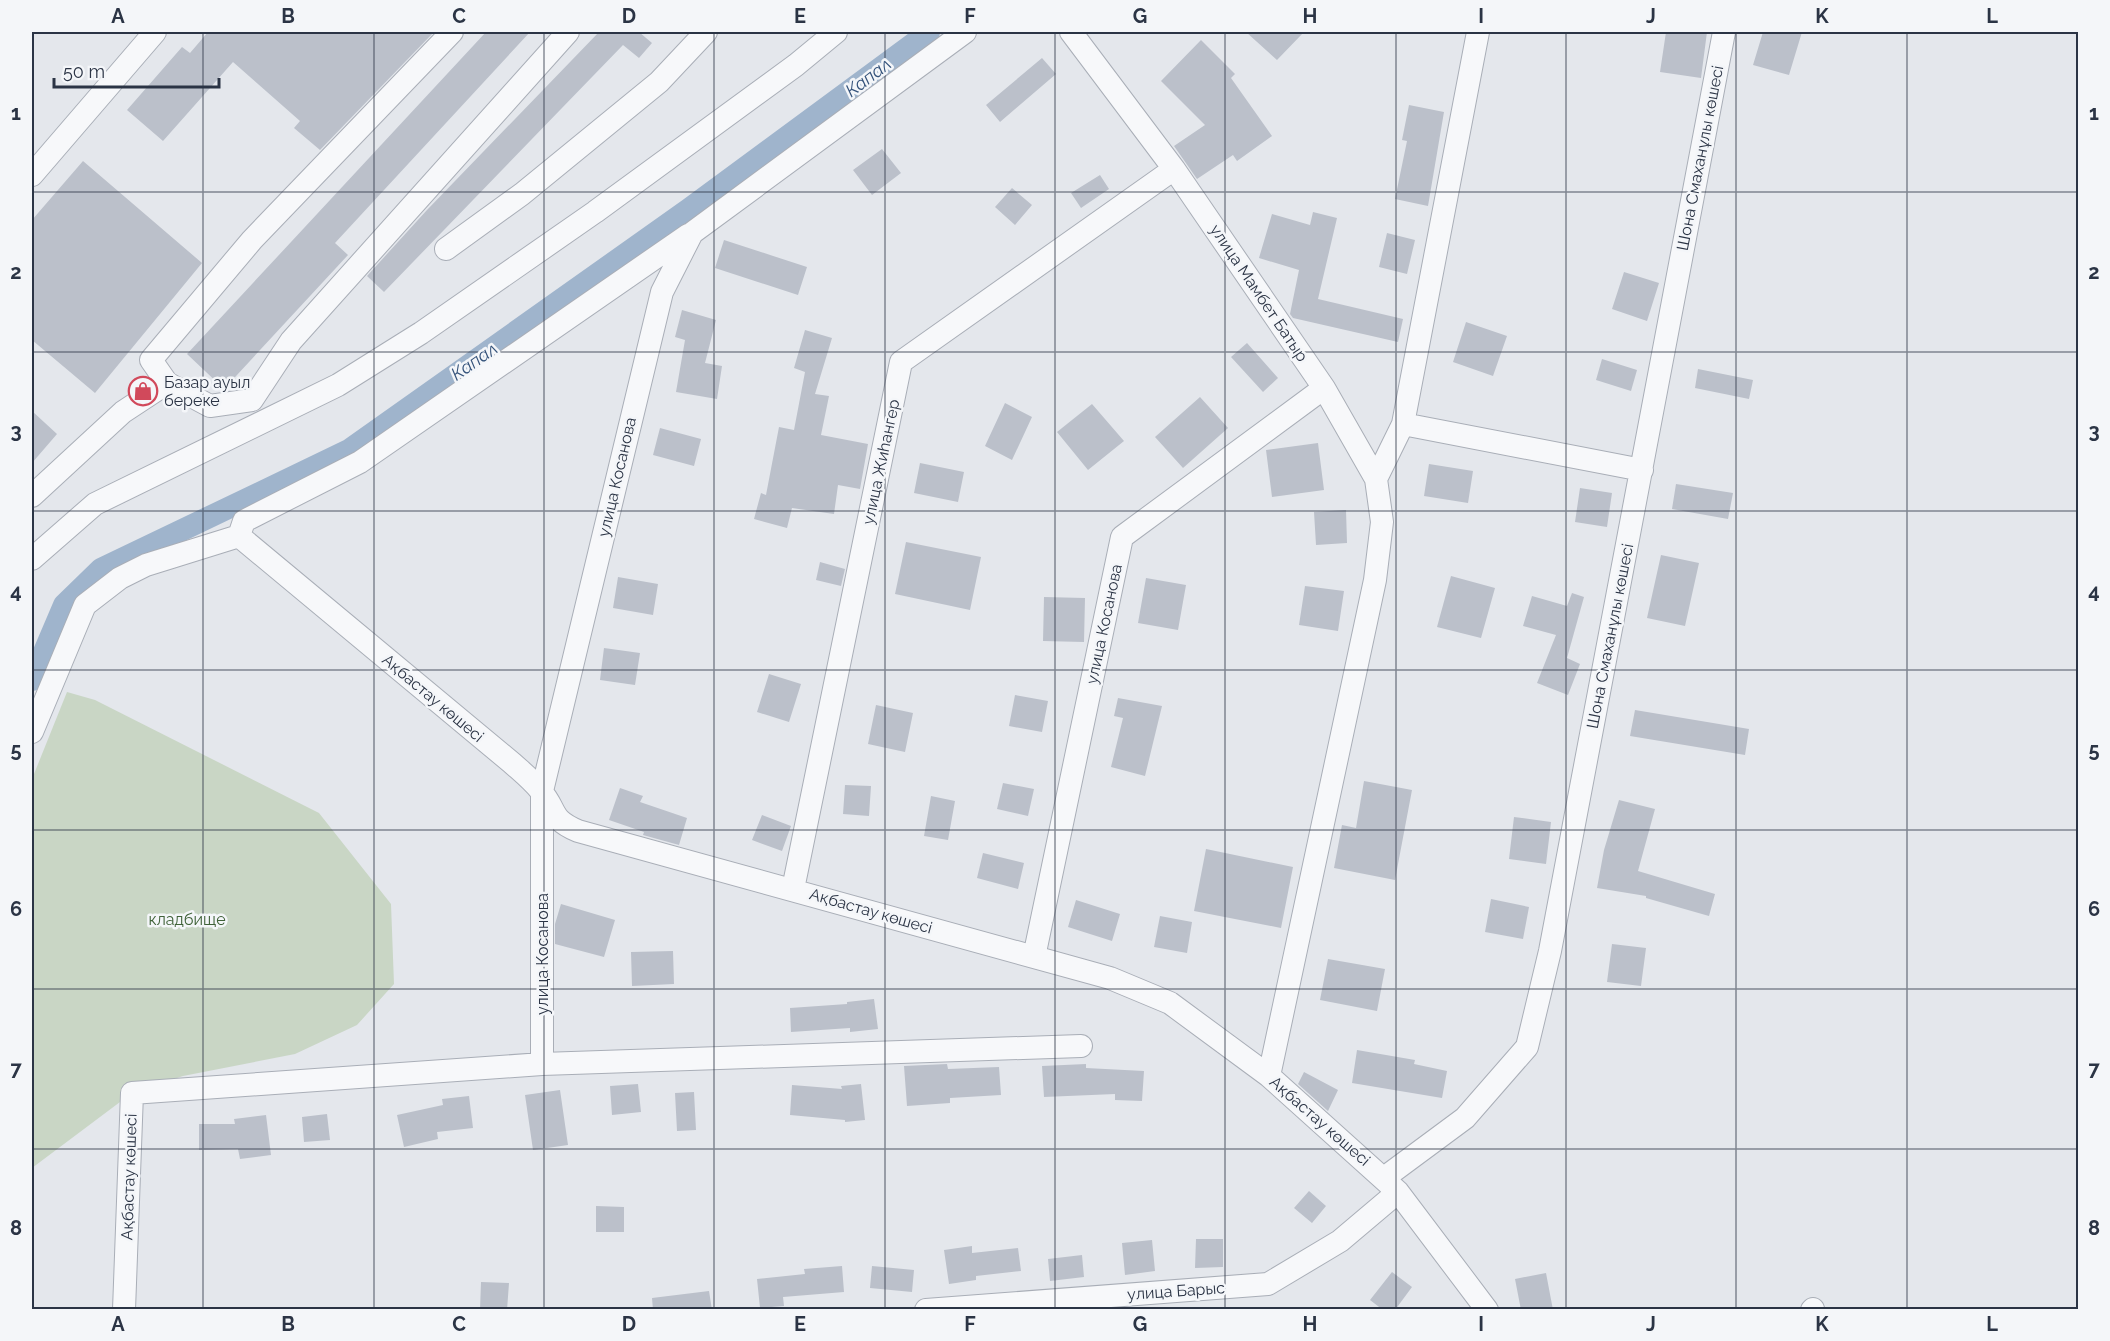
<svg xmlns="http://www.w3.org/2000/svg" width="2110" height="1341" viewBox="0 0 2110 1341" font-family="Raleway,sans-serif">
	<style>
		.green { fill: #c9d6c5 }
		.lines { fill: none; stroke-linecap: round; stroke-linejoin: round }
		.canal { stroke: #9fb4cc; stroke-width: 22 }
		.building { fill: #bbc0ca }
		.minor-casing { stroke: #a9aeb7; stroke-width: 24 }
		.minor { stroke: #f7f8fa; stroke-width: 22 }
		.grid { fill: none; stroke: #2b3445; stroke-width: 1.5; stroke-opacity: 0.55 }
		.labels { text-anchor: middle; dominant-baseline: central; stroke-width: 5; stroke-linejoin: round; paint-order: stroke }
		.street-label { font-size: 16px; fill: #2b3445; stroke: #f4f6f9 }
		.poi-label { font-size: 16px; fill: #2b3445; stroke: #f4f6f9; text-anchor: start }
		.park-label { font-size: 16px; fill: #3f6138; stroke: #f4f6f9 }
		.water-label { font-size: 18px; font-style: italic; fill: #34527a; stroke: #f4f6f9 }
		.neatline { fill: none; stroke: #2b3445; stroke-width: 2 }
		.grid-label { font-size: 20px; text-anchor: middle; font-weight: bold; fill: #2b3445 }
	</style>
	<rect width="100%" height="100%" fill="#e4e7ec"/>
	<path class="green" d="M67,692L95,700L319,813L391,904L394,984L357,1025L295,1054L183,1076L132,1093L32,1168V779Z"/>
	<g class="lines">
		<path class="canal" d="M32,680L64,605L101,569L349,450L689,209L929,32"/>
	</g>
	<path class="building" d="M208,32H434L320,150L294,128L300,121L233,62L163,141L127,110L182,47L190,53Z
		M486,32H530L335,243L348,255L224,389L187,354Z
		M599,32H639L652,43L639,58L623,45L384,292L367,276L427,210Z
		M1246,32H1304L1277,60Z
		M1666,32H1707L1701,78L1660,72Z
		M1763,32H1802L1789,75L1753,65Z
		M1201,40L1235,74L1231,78L1272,136L1237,161L1233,155L1197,179L1174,146L1205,125L1161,81Z
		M1042,58L1056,74L1000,122L986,105Z
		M1409,105L1444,112L1428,206L1395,199L1407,141L1402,140Z
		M882,149L901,173L872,195L853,170Z
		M83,161L202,263L95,393L32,340V220Z
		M1100,175L1109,189L1081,208L1071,193Z
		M1012,188L1032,205L1015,225L995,207Z
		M1313,212L1337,218L1318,299L1403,319L1398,342L1293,318L1290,314L1299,270L1259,258L1272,214L1310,225Z
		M1387,233L1415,240L1407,274L1379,267Z
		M724,240L807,267L798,295L715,268Z
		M1624,272L1659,283L1647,321L1612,309Z
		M682,310L716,320L705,363L722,366L717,399L676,392L685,340L675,337Z
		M1466,322L1507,336L1493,376L1453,362Z
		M805,330L832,338L815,394L829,396L821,435L868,444L860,489L838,485L834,514L792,508L787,528L754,519L761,493L766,495L779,427L794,430L805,372L794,368Z
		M1247,343L1278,378L1263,392L1231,357Z
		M1602,359L1637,370L1631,391L1596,380Z
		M1698,369L1753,380L1749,399L1695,388Z
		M1200,397L1228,428L1183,468L1155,437Z
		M1005,403L1032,417L1012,460L985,446Z
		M1092,404L1124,441L1088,470L1057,432Z
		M32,411L57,434L32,463Z
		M660,428L701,439L694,466L653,455Z
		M1318,443L1324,490L1272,497L1266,450Z
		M920,463L964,472L958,502L914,493Z
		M1429,464L1473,471L1468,503L1424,496Z
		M1676,484L1733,493L1728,519L1672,509Z
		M1580,488L1612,493L1607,527L1575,522Z
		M1346,510L1347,543L1316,545L1314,512Z
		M906,542L981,557L970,610L895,594Z
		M1661,555L1699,563L1685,626L1647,618Z
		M820,562L845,569L841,586L816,580Z
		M1451,576L1495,588L1481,638L1437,627Z
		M618,577L658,584L653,615L613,608Z
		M1146,578L1186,585L1178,630L1138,623Z
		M1305,586L1344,591L1338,631L1299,625Z
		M1572,593L1584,597L1567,658L1580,664L1568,695L1537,683L1556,635L1523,626L1532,596L1567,606Z
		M1044,597L1085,598L1084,642L1043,641Z
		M604,648L640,653L635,685L600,680Z
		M769,674L801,684L789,722L757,712Z
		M1015,695L1048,701L1042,732L1009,726Z
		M1118,698L1162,706L1145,776L1111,767L1123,718L1114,716Z
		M876,705L913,713L905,752L868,744Z
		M1635,710L1749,729L1745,755L1630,736Z
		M1364,781L1412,790L1395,880L1334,868L1342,825L1356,828Z
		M1003,783L1034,789L1028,816L997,809Z
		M845,785L871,786L869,816L843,814Z
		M620,788L643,796L640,802L687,818L679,845L643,835L644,832L609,820Z
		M931,796L955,801L948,840L924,836Z
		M1619,800L1655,809L1638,871L1715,894L1709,916L1646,898V896L1597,888L1604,850Z
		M762,815L791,826L782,851L752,840Z
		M1514,817L1551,822L1546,864L1509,859Z
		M1206,849L1293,867L1281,928L1194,911Z
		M983,853L1024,863L1018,889L977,878Z
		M1491,899L1529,907L1523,939L1485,932Z
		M1076,900L1120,914L1112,941L1068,927Z
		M561,904L615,920L604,957L555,944V924Z
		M1160,916L1192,922L1187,953L1154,947Z
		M1612,944L1646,948L1641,986L1607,982Z
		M673,951L674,984L632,986L631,952Z
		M1328,959L1385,969L1377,1011L1320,1000Z
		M874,999L878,1029L850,1032V1028L791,1032L790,1008L847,1004V1002Z
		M1357,1050L1415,1060L1414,1064L1447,1071L1442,1098L1352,1083Z
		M947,1064L948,1069L999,1067L1001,1095L950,1098V1103L907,1106L904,1066Z
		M1086,1064V1068L1144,1071L1142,1101L1115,1100V1094L1044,1097L1042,1066Z
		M1304,1072L1338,1090L1328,1111L1298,1084Z
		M638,1084L641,1112L612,1115L610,1086Z
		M861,1084L865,1120L845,1122V1120L790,1115L792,1085L842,1089L841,1086Z
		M560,1090L568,1145L533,1150L525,1095Z
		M694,1092L696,1130L677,1131L675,1093Z
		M469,1096L473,1128L437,1132L438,1139L404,1147L397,1115L443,1105L442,1099Z
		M327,1114L330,1140L304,1142L302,1117Z
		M266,1115L271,1155L240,1159L238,1149L199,1150V1124H235L234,1119Z
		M1309,1191L1326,1206L1312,1223L1294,1208Z
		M596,1206L624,1207V1232H596Z
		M1196,1239H1223V1267L1195,1268Z
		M1152,1240L1155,1271L1125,1275L1122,1243Z
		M972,1246V1253L1018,1248L1021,1271L976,1276V1280L949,1284L944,1250Z
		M1082,1255L1084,1277L1050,1281L1048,1259Z
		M842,1266L844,1292L783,1297L784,1306L760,1308L757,1279L805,1274L804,1269Z
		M872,1266L914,1270L912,1292L870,1288Z
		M1392,1272L1412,1287L1395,1310H1383L1370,1300Z
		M1546,1273L1553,1310H1521L1515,1279Z
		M481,1282L509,1283L507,1310H480Z
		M709,1291L712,1310H653L652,1298Z"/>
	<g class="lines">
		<g class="minor-casing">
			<path id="minor" d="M452,32L252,240L151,360L167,383L210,406L252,400L291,341L568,32
				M1071,32L1174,169L1324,388L1376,479L1382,522L1375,580L1269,1076
				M32,175L155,32
				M446,249L522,194L659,82L706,32
				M1403,424L1642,470
				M1376,479L1403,424L1478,32
				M32,496L123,412L167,383
				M239,536L512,763C522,772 532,780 540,790C558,810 548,818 578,831L1110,978L1170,1003L1269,1076L1398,1192L1487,1310
				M239,536L244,521L360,462L688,235
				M32,559L95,504L338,385L421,333L595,212L796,65L836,32
				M32,732L85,605L120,578L146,565L239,536
				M793,889L901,362L1174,169
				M1034,957L1122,537L1324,388
				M542,1064V791L662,292L692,233L965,32
				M1384,1178L1465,1118L1527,1047L1550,951L1724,32
				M124,1310L132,1093L542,1064L1081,1046
				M926,1310L1268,1284L1340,1241L1398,1192
				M1812,1310L1813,1309"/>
		</g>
		<use href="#minor" class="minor"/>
	</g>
	<path class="grid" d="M203,32V1310M374,32V1310M544,32V1310M714,32V1310M885,32V1310M1055,32V1310M1225,32V1310M1396,32V1310M1566,32V1310M1736,32V1310M1907,32V1310M32,192H2078M32,352H2078M32,511H2078M32,670H2078M32,830H2078M32,989H2078M32,1149H2078"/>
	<defs>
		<g id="shop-ring" transform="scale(1.5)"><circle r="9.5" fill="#f4f6f9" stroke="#d1495b" stroke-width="1.5"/><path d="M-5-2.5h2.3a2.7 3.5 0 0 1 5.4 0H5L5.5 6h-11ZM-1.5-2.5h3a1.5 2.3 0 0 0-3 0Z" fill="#d1495b"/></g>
	</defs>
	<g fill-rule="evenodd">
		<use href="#shop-ring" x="143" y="391"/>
	</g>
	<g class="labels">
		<g class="street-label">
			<text transform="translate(1700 158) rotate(-79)">Шона Смаханұлы көшесі</text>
			<text transform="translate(1259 293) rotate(56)">улица Мамбет Батыр</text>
			<text transform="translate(881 462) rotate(-78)">улица Жиhангер</text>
			<text transform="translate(617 477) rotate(-77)">улица Косанова</text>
			<text transform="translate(1104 624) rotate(-78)">улица Косанова</text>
			<text transform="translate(1610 636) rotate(-79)">Шона Смаханұлы көшесі</text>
			<text transform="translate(433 698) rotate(40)">Ақбастау көшесі</text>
			<text transform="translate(871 911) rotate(16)">Ақбастау көшесі</text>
			<text transform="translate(542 954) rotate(-90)">улица Косанова</text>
			<text transform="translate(1320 1121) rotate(41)">Ақбастау көшесі</text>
			<text transform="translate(129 1177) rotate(-88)">Ақбастау көшесі</text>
			<text transform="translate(1176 1291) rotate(-4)">улица Барыс</text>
		</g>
		<g class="poi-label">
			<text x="164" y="382">Базар ауыл<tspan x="164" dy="18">береке</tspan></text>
		</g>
		<g class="park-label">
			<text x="187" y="919">кладбище</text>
		</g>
		<g class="water-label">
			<text transform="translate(868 77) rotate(-37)">Капал</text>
			<text transform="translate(474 361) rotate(-35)">Капал</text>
		</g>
	</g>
	<rect width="2110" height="1341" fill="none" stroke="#f4f6f9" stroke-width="66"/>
	<path d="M54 78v9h165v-9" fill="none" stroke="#2b3445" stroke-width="3"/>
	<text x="63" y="78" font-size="18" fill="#2b3445" stroke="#f4f6f9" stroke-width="4.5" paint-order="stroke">50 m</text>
	<rect x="33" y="33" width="2044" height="1275" class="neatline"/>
	<g class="grid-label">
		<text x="118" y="23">A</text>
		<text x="288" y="23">B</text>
		<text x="459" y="23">C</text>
		<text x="629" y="23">D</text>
		<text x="800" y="23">E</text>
		<text x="970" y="23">F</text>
		<text x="1140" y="23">G</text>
		<text x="1310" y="23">H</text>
		<text x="1481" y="23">I</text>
		<text x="1651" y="23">J</text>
		<text x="1822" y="23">K</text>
		<text x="1992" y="23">L</text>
		<text x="16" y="120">1</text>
		<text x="2094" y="120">1</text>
		<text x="16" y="279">2</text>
		<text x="2094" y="279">2</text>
		<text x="16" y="438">3</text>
		<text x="2094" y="438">3</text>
		<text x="16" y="598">4</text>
		<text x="2094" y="598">4</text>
		<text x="16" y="757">5</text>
		<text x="2094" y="757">5</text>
		<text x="16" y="916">6</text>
		<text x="2094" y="916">6</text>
		<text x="16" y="1076">7</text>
		<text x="2094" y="1076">7</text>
		<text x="16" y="1235">8</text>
		<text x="2094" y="1235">8</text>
		<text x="118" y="1331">A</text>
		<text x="288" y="1331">B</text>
		<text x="459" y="1331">C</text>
		<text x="629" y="1331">D</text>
		<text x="800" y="1331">E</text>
		<text x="970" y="1331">F</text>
		<text x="1140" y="1331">G</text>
		<text x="1310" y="1331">H</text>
		<text x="1481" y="1331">I</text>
		<text x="1651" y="1331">J</text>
		<text x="1822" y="1331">K</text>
		<text x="1992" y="1331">L</text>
	</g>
</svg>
